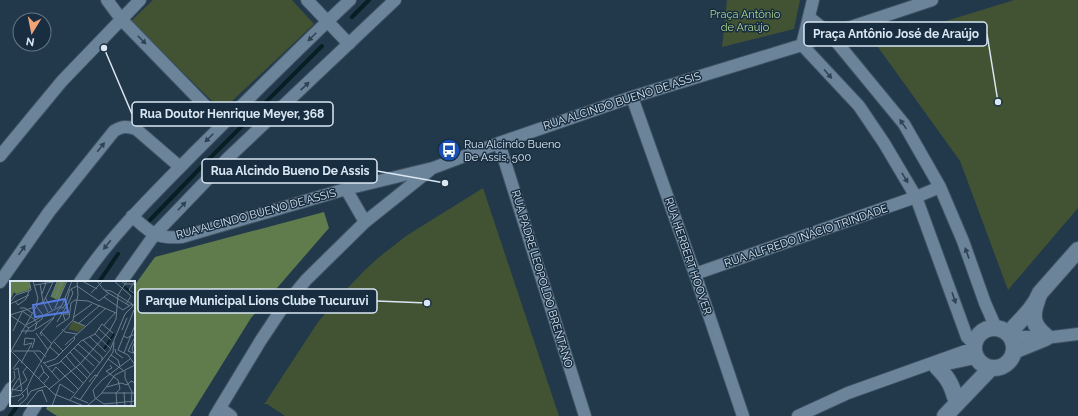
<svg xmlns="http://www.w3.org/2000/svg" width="1078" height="416" viewBox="0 0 1078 416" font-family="Raleway,sans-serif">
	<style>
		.green { fill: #415333 }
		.forest { fill: #607b4c }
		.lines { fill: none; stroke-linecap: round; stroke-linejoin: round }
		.stream { stroke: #071e23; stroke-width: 4 }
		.street-casing { stroke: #3f5363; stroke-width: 14 }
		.secondary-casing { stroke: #3f5363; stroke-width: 18 }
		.street { stroke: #6c849a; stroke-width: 12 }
		.secondary { stroke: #6c849a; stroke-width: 16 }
		.oneway { fill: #2d4456 }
		.labels { text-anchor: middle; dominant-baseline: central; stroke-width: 3; stroke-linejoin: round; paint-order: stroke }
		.park-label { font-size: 11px; fill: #add68e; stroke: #182e40 }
		.street-label { font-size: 11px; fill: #dae7f3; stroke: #182e40 }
		.poi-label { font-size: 11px; fill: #dae7f3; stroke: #182e40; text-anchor: start }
		.inset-river { fill: none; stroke: #071e23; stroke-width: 2 }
		.inset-road { fill: none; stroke: #6c7e8e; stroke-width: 1 }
		.view { fill: #567ce0; fill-opacity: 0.15; stroke: #567ce0; stroke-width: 2 }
		.inset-edge { fill: none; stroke: #dae7f3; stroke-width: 2 }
		.leader { fill: none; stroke: #dae7f3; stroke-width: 1.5 }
		.callout-dot { fill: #dae7f3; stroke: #182e40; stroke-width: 1.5 }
		.callout { fill: #182e40; stroke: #dae7f3; stroke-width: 1.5 }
		.callout-label { font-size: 12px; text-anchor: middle; font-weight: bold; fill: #dae7f3 }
	</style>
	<rect width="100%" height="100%" fill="#22384b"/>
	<path class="green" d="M153,0H292L314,24L230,103L223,112L131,21Z
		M727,0H800L794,29L722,47Z
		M1014,0H1078V208L1008,290L960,161L875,43Z
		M483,188L559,416H285L267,404H262L265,403L318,322L340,296L364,271L378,258L406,236Z"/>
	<path class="forest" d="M324,212L329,228L251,318L190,416H57L46,409L48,405H134V286L155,257Z"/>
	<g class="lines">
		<path class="stream" d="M352,17L369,0
			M150,220L212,156L322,46
			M99,282L118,254
			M10,416L18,405"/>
		<g class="street-casing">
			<path id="street" d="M107,0L121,19L223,124
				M307,0L349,44
				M813,0L802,45L859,106L884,143L916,197L967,337L974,344
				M810,18L830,34L904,124L940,187L963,241L985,303L996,328
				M632,97L695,274L743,416
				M499,143L585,416
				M0,156L62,81L140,0
				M346,189L365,222
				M132,216C151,233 155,239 182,237L346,189L433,168L499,143L632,97L802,45L830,34L932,0
				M695,274L916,197L940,187
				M0,282L49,212L114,131C122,126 127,126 136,129L180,167
				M80,282C112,234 154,194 194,153C246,101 297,50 350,0
				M121,282L155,234L229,157L395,0
				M1011,337H1053L1078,334
				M1014,353L1046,340
				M947,364L975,358
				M0,405L11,388
				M220,408L231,416
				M29,416L36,405
				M215,416L261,340L281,310L306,280L365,222L430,170
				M798,416L848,393L974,348"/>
		</g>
		<g class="secondary-casing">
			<path id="secondary" d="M1037,301C1031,317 1033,326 1047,337
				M974 348a20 20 0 1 1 40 0a20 20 0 1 1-40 0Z
				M1008,334C1019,321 1034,309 1040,293L1078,250
				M937,367C947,377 951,383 955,397
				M945,416L990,369"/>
		</g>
		<use href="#street" class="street"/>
		<use href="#secondary" class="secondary"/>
	</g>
	<defs><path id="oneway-solid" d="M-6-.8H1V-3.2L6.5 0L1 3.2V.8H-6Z"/></defs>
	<g class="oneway">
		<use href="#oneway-solid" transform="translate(312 37) rotate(135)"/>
		<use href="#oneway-solid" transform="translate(142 40) rotate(45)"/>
		<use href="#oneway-solid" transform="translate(828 74) rotate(49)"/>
		<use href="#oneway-solid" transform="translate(305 86) rotate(-43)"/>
		<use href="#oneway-solid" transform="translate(903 124) rotate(-125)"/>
		<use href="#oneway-solid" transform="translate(209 138) rotate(135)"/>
		<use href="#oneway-solid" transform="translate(101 147) rotate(-51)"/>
		<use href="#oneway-solid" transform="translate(905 178) rotate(59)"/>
		<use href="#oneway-solid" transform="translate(182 206) rotate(-46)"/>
		<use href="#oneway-solid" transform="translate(107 245) rotate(129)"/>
		<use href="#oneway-solid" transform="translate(22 250) rotate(-55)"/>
		<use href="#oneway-solid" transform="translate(967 253) rotate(-110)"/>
		<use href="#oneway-solid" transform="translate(954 298) rotate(71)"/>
	</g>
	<defs>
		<g id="bus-disc" transform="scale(1.15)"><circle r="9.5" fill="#1a4fb4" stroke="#182e40"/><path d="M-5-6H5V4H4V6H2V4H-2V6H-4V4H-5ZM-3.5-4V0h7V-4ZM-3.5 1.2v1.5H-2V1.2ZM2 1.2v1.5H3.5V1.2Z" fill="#fff"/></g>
	</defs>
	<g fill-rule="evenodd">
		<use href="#bus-disc" x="449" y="150"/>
	</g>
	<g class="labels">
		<g class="park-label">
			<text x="745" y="14">Praça Antônio<tspan x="745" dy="13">de Araújo</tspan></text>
		</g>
		<g class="street-label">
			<text transform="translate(622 101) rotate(-18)">RUA ALCINDO BUENO DE ASSIS</text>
			<text transform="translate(256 214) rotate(-15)">RUA ALCINDO BUENO DE ASSIS</text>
			<text transform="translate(806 236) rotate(-19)">RUA ALFREDO INÁCIO TRINDADE</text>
			<text transform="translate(688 256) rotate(71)">RUA HERBERT HOOVER</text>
			<text transform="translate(542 279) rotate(73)">RUA PADRE LEOPOLDO BRENTANO</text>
		</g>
		<g class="poi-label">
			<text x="464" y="144">Rua Alcindo Bueno<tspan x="464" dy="13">De Assis, 500</tspan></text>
		</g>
	</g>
	<g transform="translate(10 281)">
		<rect width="125" height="125" fill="#22384b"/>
		<path d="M63,40H65L75,45L68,51L58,48Z" fill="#415333"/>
		<path d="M0,0H18L21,5L19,9L6,13L4,11L0,20ZM56,0L49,19L41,16L47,1Z" fill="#607b4c"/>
		<path class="inset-river" d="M113,5L125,14M94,68L104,53"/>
		<path class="inset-road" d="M23,0L28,17L26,25M72,0L87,8M87,0L94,9L101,10L125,25M104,0L121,15L116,23M111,0L115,3H125M125,0L119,9L125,13M30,3L33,21L38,31M25,4L49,0M61,8L67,5L89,20M95,10L120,25M81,12L93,0M32,13L36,2L33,0M35,16L42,29M41,16L47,1M94,16L113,29L122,23M45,18L52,0M5,20L8,24L16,18L19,10M89,20L99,12M0,21L6,14L21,9L19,0M0,23L19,14M26,25L34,20L43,1M10,27H15L22,32M45,27L57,0M51,27H53L56,22L60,8M124,29L108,69L118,74L125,84M12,30L24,38L27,42L25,48M0,34L25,26M0,34L19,47M64,36L82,23M55,39L53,33H59M63,40L75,45M47,41L59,21L63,12L61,8M69,42L90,24M16,44L51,25M94,44L105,32M46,46L59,37L61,22L65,19L78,20L106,32M88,47L101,59M52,48L55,51L67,53M112,49L117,37M3,50L12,31M11,50H23L43,37L52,24L62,0M31,51L42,63M26,52L38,69M15,53L19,47L32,38L33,34L26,25M85,53L100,67M32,55L30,52L44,37M114,55L117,57L125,53M80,56L96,71M73,59L92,76V79M125,60L122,68L125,75M44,61L53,70M68,63L90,82M55,64L96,27M40,66L49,74M22,67L25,58L15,57L14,64L22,62M64,67L84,85M105,68L106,72L113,77M0,69L44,113L74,125M1,70L26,26M3,70H30L36,76M24,71L32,81M60,71L81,94M114,72L125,44M123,72L118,70L125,56M101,74L108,79L110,85M56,75L65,86M98,78L114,90M51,80L73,102M33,81L49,99M11,82L22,62M34,82L45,78L65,58L64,56M100,84L102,87L96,90L108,99L110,108L106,112L107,125M38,86L49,82L71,60L85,53L92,43L103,52M66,86L77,97M3,88L10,78M4,89L8,87L12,110M115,90V97L122,111L121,125M42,91L46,86L69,109M23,94L42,62L63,39L68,14L67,0M28,98L34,91L31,84M79,101L85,94L88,95M0,103L5,97L4,90M33,103L39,96L34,91M50,103L64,112M97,106L111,102L117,104L121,100L125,102M0,108L12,110M39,108L70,83L100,49L106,38L108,14L117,0M4,109L17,99L13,91L17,86M32,109L37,121M114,111L115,125M92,112H125M18,115L17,107L23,94M1,116L10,114L17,107M64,116L78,122M85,117L83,109L92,99L120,78M85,117L94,123L125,120M0,119L3,106L9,97M60,119L100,69L115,33L123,25L121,22M70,119L103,71L104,61M8,120L14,115L11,112M8,125L16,118L21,110L36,105M16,125L28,110L33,109M42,125L50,103M77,125L91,113L105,94L125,84"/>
		<path class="view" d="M55,18L58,31L25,36L23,24Z"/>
		<rect width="125" height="125" class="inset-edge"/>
	</g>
	<path class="leader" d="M998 102L987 34M104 48L132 114M445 183L377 171M427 303L377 301"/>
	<g class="callout-dot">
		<circle cx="998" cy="102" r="4"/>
		<circle cx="104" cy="48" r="4"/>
		<circle cx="445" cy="183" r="4"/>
		<circle cx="427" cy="303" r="4"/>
	</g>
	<g class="callout">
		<rect x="804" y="22" width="183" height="24" rx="4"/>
		<rect x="132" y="102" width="201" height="24" rx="4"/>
		<rect x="202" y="159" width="175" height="24" rx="4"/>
		<rect x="138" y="289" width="239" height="24" rx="4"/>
	</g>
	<g class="callout-label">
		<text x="896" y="38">Praça Antônio José de Araújo</text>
		<text x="232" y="118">Rua Doutor Henrique Meyer, 368</text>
		<text x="290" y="175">Rua Alcindo Bueno De Assis</text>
		<text x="257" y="305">Parque Municipal Lions Clube Tucuruvi</text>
	</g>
	<g transform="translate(32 32) rotate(190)"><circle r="19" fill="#182e40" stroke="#667888"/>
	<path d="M0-3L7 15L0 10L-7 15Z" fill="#efa377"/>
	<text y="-6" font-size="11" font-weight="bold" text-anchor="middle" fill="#dae7f3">N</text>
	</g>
</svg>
